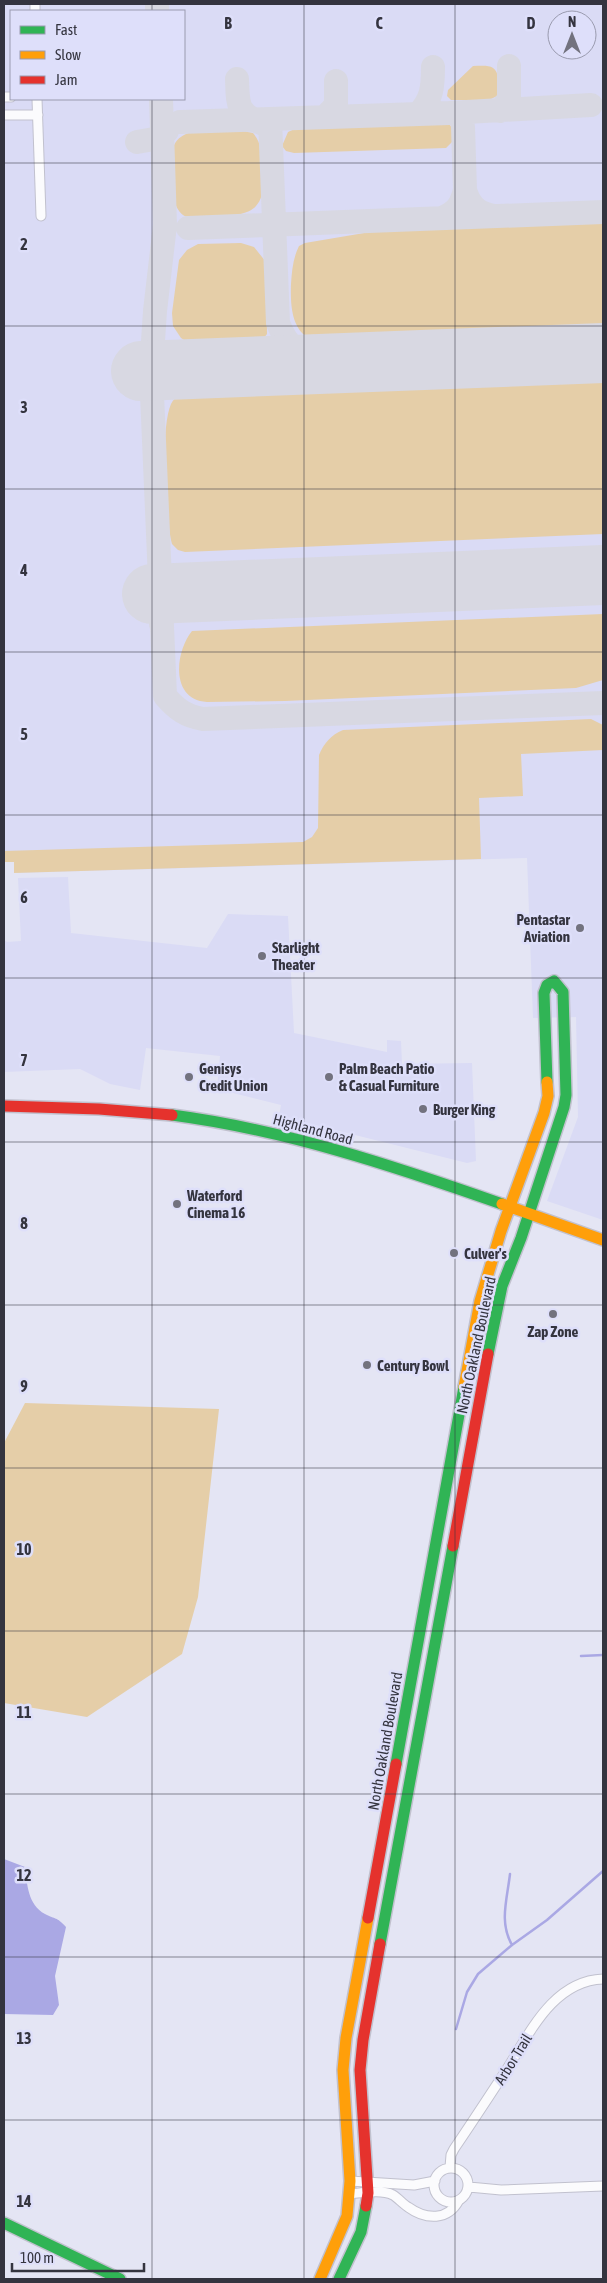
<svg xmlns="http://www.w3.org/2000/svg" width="607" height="2283" viewBox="0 0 607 2283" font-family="'Asap Condensed',sans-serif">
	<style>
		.built { fill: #dadbf5; fill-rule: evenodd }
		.green { fill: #e5cea8 }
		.water { fill: #aaa8e4 }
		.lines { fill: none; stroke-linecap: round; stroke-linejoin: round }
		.stream { stroke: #aaa8e4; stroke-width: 2.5 }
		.taxiway { stroke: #d8d8e2; stroke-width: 24 }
		.runway { stroke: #d8d8e2; stroke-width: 60 }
		.street-casing { stroke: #c1c1ce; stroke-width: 11 }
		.fast-casing { stroke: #c1c1ce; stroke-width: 14 }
		.slow-casing { stroke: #c1c1ce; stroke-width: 14 }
		.jam-casing { stroke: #c1c1ce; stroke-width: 14 }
		.street { stroke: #fbfbfd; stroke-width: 9 }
		.fast { stroke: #30b455; stroke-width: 11 }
		.slow { stroke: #ff9f0a; stroke-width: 11 }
		.jam { stroke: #e5322d; stroke-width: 11 }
		.grid { fill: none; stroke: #34343f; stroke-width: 1; stroke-opacity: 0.55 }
		.poi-dot { fill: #72727e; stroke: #dedffa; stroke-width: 2 }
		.labels { text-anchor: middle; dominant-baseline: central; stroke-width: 5; stroke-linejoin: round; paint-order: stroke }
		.poi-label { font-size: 15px; font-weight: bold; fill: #34343f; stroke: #dedffa; text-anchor: start }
		.street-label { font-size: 15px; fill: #34343f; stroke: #dedffa }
		.grid-label { font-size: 16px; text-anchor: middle; font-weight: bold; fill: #34343f; stroke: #dedffa; stroke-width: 5; stroke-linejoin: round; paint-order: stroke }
	</style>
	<rect width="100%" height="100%" fill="#e4e5f4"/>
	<path class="built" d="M4,4H603V1220L547,1201L578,1117L576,1017L533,1018L527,858L14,873V862H4ZM11,11H184V99H11ZM557,20H587V50H557Z
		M68,877L71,933L207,948L228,914L288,916L294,1033L387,1052V1040L401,1041L402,1064L472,1063L476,1161L467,1163L279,1116L281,1105L217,1089L220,1056L146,1048L140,1090L110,1084L80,1069L4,1072V940L7,942L21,941L18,878Z"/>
	<path class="green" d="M473,66C485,66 497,63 498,79C498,85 499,91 497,96L489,100H451L447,96L448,90Z
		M440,122L450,125L454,132L452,142L446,148L294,153L286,151L282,146L288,132L299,127Z
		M237,130L253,133C262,143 261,154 262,166C262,180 266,195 256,206C247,218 195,223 183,215C178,211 175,205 174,198L173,148C181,124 217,131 237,130Z
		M603,222V332L329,344C293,342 290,313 291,284C292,270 293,258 299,246L305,243L376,231Z
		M241,243L254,247L266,262L267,334L258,345L252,346L198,349L181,338L173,326L172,313L179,260L187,250L198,244Z
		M603,372V534L185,552L178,550L172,544C165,517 160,429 171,404C175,396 181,393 189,391Z
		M603,614V680L576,688L285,701L207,702C170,700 175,652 192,631Z
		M591,719L603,725V750L521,754L523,796L479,798L481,859L14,873V862H4V851L303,842L312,837L318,828L319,755C324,743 331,735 343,730Z
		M25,1403L219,1409L198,1597L182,1654L87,1717L4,1703V1443Z"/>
	<path class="water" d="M4,1859L25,1867C27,1884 28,1905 45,1914C56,1920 56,1916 66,1927L55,1976L59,2005L53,2015L4,2014Z"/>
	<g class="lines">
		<path class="stream" d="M581,1656L603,1655
			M510,1874C507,1900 499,1922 512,1945
			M456,2029L467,1992L478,1974L512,1945L547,1920L603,1871"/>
		<path class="taxiway" d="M157,4V11
			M237,79C238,103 236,113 261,123
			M161,99L165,225L155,311L151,371L165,696C177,710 186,716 203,719L603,703
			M500,111L509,99V66
			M419,113C432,99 433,87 433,67
			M325,117L336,105V81
			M270,119L278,323C288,349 300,355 325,364
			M180,122L449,113L591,105
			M463,127L465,190
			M137,142L154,139L167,131
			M442,218C457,212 461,205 465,190C470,206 477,213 494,216
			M188,228L603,212
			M161,624C167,605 174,601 191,592"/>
		<path class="runway" d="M141,371L603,353
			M152,594L603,575"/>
		<g class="street-casing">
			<path id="street" d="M35,4V11
				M4,97H11
				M37,99L41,216
				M4,115H38
				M450,2167L451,2155L454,2149C471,2124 488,2098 505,2072C529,2035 552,1981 603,1979
				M434 2185a17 17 0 1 1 34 0a17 17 0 1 1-34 0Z
				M350,2181L414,2185L435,2181
				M469,2187L501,2190L603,2186
				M349,2194C362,2193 381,2189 393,2195C398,2198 403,2204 408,2207C426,2220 448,2221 459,2200"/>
		</g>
		<g class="fast-casing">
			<path id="fast" d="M172,1115C286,1130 394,1166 502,1204
				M488,1354L502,1286L521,1238L564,1107L566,1095L563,992L554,981L547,985L544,993L547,1082
				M396,1764L464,1387
				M380,1944L453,1546
				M4,2223L120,2279
				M339,2279L361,2232L366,2206"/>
		</g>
		<g class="slow-casing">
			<path id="slow" d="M502,1204L603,1240
				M464,1387L480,1301L501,1231L544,1113L548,1096L547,1082
				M320,2279L347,2216L350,2181L343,2070L346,2038L368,1918"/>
		</g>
		<g class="jam-casing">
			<path id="jam" d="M4,1106L99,1109L172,1115
				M453,1546L488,1354
				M368,1918L396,1764
				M366,2206L368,2193L360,2070L363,2040L380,1944"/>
		</g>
		<use href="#street" class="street"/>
		<use href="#fast" class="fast"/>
		<use href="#slow" class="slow"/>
		<use href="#jam" class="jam"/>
	</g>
	<path class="grid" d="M152,4V11M304,4V2279M455,4V2279M152,99V2279M4,163H603M4,326H603M4,489H603M4,652H603M4,815H603M4,978H603M4,1142H603M4,1305H603M4,1468H603M4,1631H603M4,1794H603M4,1957H603M4,2120H603"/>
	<g class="poi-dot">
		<circle cx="580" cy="928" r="5"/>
		<circle cx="262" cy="956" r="5"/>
		<circle cx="189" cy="1077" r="5"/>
		<circle cx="329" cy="1077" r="5"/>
		<circle cx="423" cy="1109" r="5"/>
		<circle cx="177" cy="1204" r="5"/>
		<circle cx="454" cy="1253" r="5"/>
		<circle cx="553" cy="1314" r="5"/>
		<circle cx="367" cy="1365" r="5"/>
	</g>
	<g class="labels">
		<g class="poi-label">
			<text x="570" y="919" text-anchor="end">Pentastar<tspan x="570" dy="17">Aviation</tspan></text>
			<text x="272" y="947">Starlight<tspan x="272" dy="17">Theater</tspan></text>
			<text x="199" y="1068">Genisys<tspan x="199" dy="17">Credit Union</tspan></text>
			<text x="339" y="1068">Palm Beach Patio<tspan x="339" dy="17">&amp; Casual Furniture</tspan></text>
			<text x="433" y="1109">Burger King</text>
			<text x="187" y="1195">Waterford<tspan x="187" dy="17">Cinema 16</tspan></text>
			<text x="464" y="1253">Culver's</text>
			<text x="553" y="1331" text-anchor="middle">Zap Zone</text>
			<text x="377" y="1365">Century Bowl</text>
		</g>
		<g class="street-label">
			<text transform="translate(313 1129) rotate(15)">Highland Road</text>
			<text transform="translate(476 1345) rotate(-78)">North Oakland Boulevard</text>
			<text transform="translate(385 1741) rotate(-80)">North Oakland Boulevard</text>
			<text transform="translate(513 2059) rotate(-58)">Arbor Trail</text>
		</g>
	</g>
	<g class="grid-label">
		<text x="228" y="29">B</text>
		<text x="379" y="29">C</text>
		<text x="531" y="29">D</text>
		<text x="24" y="250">2</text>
		<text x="24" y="413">3</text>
		<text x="24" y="576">4</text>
		<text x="24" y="740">5</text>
		<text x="24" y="903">6</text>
		<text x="24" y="1066">7</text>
		<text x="24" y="1229">8</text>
		<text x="24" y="1392">9</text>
		<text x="24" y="1555">10</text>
		<text x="24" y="1718">11</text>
		<text x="24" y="1881">12</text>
		<text x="24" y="2044">13</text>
		<text x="24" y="2207">14</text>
	</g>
	<rect width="607" height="2283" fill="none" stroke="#34343f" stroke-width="10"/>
	<rect x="10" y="10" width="175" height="90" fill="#dedffa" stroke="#9a9baf"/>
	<rect x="20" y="26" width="25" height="8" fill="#30b455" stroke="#9a9baf"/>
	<text x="55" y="35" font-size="15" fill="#34343f">Fast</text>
	<rect x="20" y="51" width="25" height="8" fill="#ff9f0a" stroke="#9a9baf"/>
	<text x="55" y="60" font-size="15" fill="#34343f">Slow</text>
	<rect x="20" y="76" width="25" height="8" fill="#e5322d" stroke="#9a9baf"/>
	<text x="55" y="85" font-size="15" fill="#34343f">Jam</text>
	<g transform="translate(572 35)"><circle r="24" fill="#dedffa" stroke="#9a9baf"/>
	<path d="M0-4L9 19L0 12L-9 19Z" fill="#72727e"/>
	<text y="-8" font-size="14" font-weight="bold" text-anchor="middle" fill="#34343f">N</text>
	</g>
	<path d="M12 2263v8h132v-8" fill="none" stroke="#34343f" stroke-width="2.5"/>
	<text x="20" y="2263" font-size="15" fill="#34343f" stroke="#dedffa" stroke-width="4" paint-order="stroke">100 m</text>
</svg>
